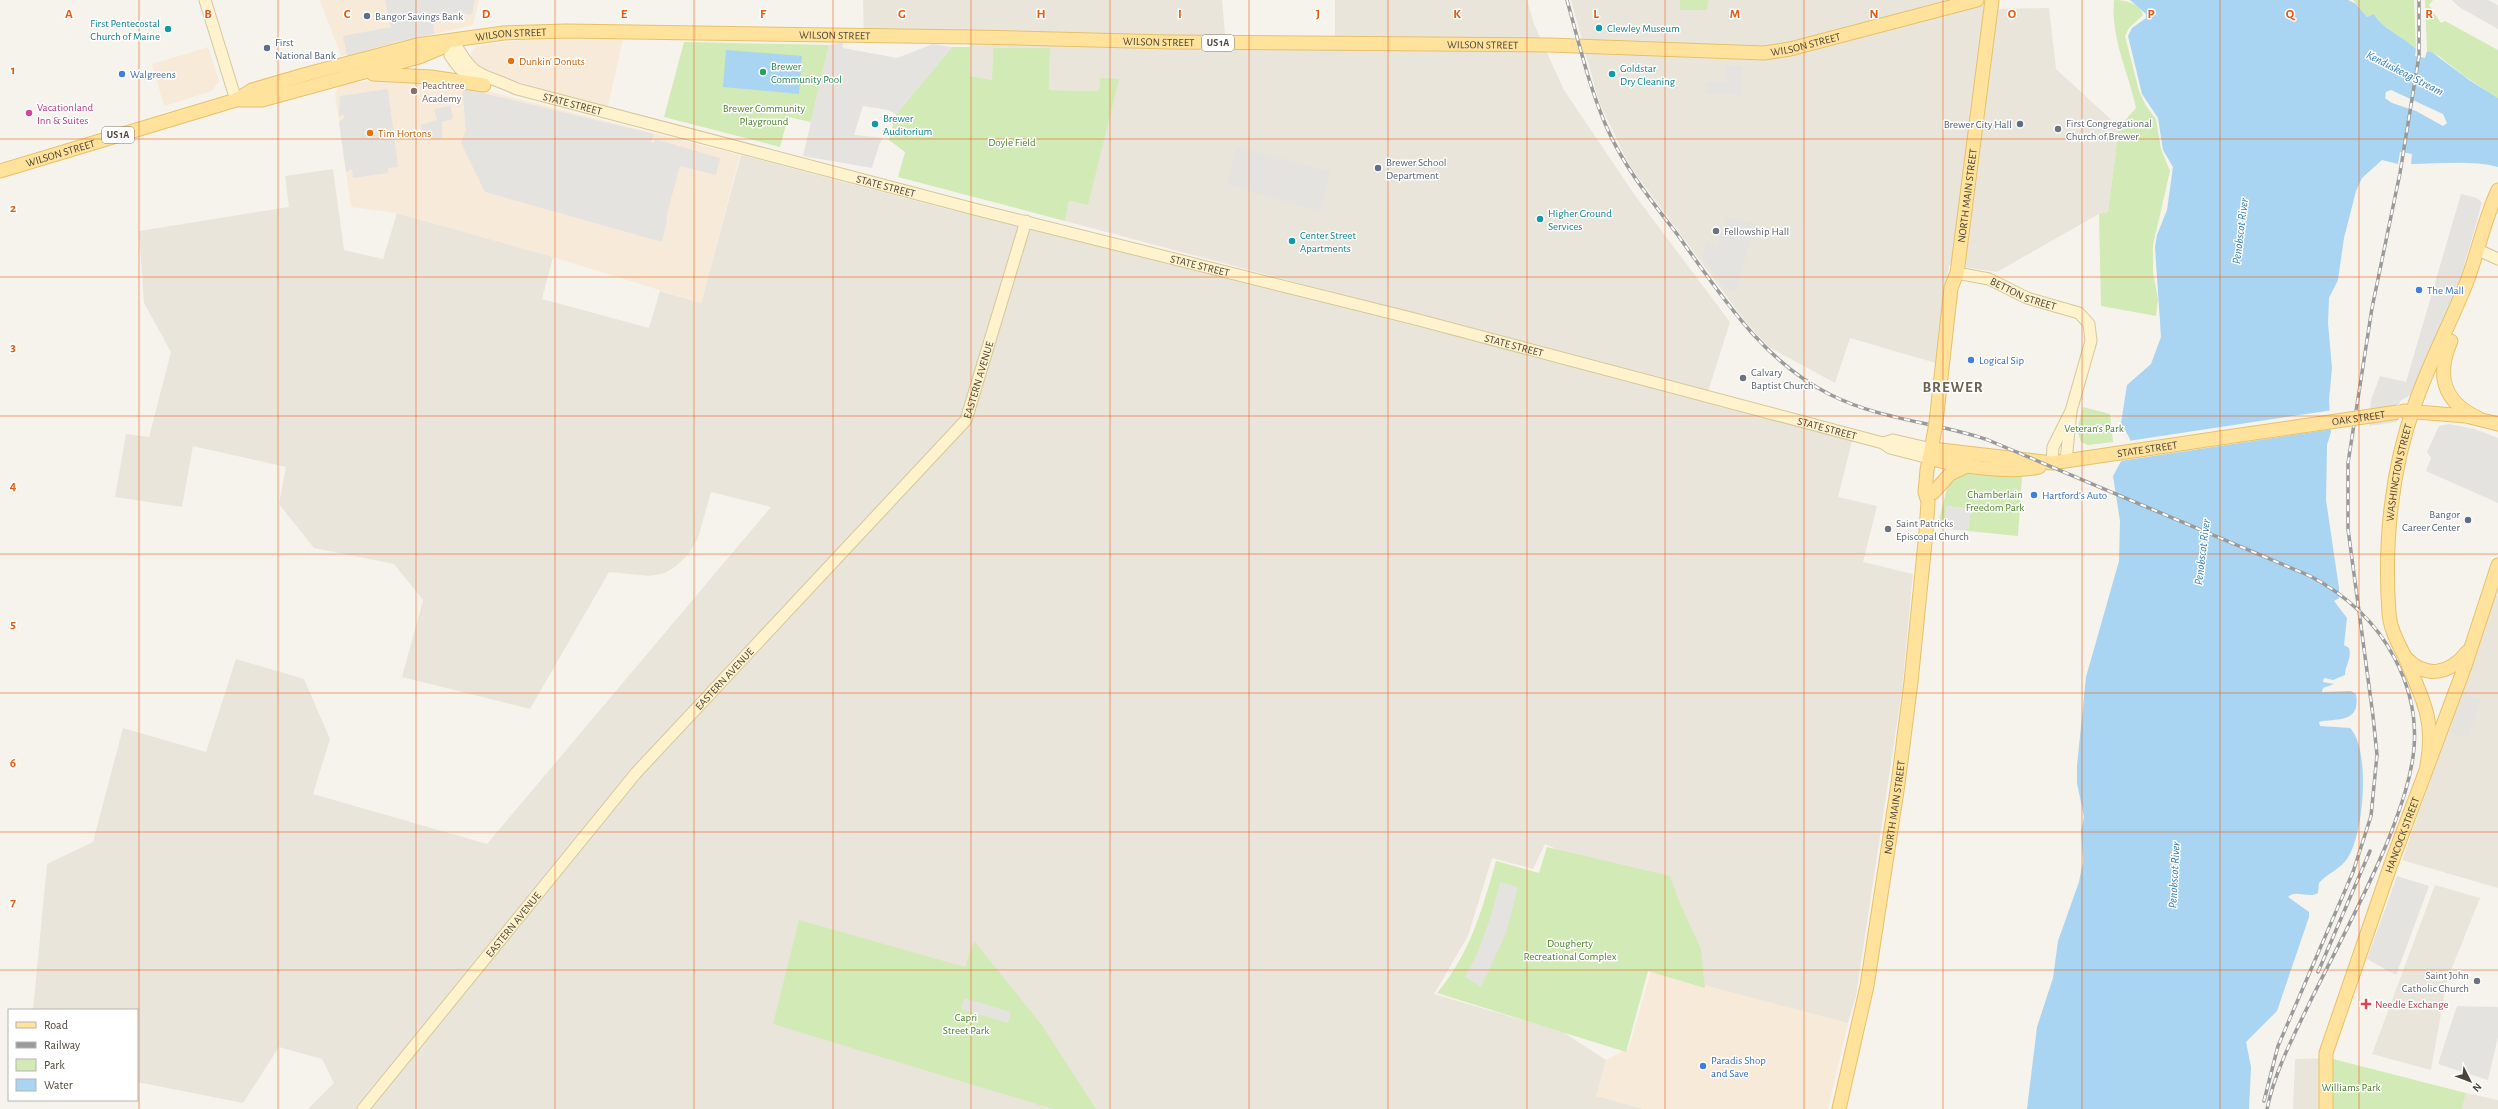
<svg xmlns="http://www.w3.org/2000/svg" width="2498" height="1109" viewBox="0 0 2498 1109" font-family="'Alegreya Sans',sans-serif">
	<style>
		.residential { fill: #eae5da }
		.commercial { fill: #f7ead8 }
		.green { fill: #d2eab5 }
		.parking { fill: #e5e3e0 }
		.water { fill: #a9d4f2; fill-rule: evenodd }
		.pier { fill: #f6f3ec }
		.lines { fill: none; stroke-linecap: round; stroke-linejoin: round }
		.secondary-casing { stroke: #d6c79b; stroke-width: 13 }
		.primary-casing { stroke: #e6c16a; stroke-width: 15 }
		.secondary { stroke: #fff3cd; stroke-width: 11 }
		.primary { stroke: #ffe39c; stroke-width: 13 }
		.rail-casing { stroke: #9a9a9a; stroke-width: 3.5 }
		.rail { stroke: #fff; stroke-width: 2; stroke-dasharray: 6; stroke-linecap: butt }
		.primary-bridge-casing { stroke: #e6c16a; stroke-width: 15; stroke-linecap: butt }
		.primary-bridge { stroke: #ffe39c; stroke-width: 13 }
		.grid { fill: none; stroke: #e8590c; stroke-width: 1; stroke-opacity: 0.55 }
		.service-dot { fill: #5c6f8a; stroke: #fff; stroke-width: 1.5 }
		.culture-dot { fill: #0f9aa8; stroke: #fff; stroke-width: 1.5 }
		.food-dot { fill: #e8710a; stroke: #fff; stroke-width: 1.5 }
		.leisure-dot { fill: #2e9e5b; stroke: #fff; stroke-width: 1.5 }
		.shop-dot { fill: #3f7fe0; stroke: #fff; stroke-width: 1.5 }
		.education-dot { fill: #8d6e63; stroke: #fff; stroke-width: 1.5 }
		.hotel-dot { fill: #d1479c; stroke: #fff; stroke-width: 1.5 }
		.worship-dot { fill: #6b7280; stroke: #fff; stroke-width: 1.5 }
		.health-dot { fill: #e0444e; stroke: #fff; stroke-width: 1.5 }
		.labels { text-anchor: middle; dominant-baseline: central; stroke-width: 3; stroke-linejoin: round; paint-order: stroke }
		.shield { fill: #fff; stroke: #817c74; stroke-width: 1 }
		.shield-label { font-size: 10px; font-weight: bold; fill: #4b4439 }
		.service-label { font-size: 11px; fill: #4e5e75; stroke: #fff; text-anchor: start }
		.culture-label { font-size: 11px; fill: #0d838f; stroke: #fff; text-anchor: start }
		.street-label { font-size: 11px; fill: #4b4439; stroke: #fff }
		.food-label { font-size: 11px; fill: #c56008; stroke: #fff; text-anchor: start }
		.leisure-label { font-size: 11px; fill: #27864d; stroke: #fff; text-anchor: start }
		.shop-label { font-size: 11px; fill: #366cbe; stroke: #fff; text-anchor: start }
		.education-label { font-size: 11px; fill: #785e54; stroke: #fff; text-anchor: start }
		.hotel-label { font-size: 11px; fill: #b23c85; stroke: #fff; text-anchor: start }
		.park-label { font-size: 11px; fill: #4a7f2a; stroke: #fff }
		.worship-label { font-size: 11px; fill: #5b616d; stroke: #fff; text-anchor: start }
		.health-label { font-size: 11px; fill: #be3a42; stroke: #fff; text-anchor: start }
		.water-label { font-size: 12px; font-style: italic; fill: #2e7ab2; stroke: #fff }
		.district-label { font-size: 15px; font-weight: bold; letter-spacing: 1px; fill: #6e6250; stroke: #fff }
		.grid-label { font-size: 13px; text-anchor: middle; font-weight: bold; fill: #e8590c; stroke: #fff; stroke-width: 3; stroke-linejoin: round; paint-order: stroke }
	</style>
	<rect width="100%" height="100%" fill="#f6f3ec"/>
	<path class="residential" d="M863,0H1222L1225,35L1335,36V0H1527L1534,24L1564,90L1634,194L1730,322L1708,392L1065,221L1069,201L1088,205L1099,91L1049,90L1050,49L993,48L992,80L970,76V47L967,42L864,41Z
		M1571,0H1984L1985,9L2049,8L2056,69L2119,127L2108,212L2099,214L1997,272L1949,265L1939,364L1850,338L1835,383L1769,347L1745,321L1629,165L1599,102Z
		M741,155L935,206L1221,276L1809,427L1852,441L1838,497L1877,506L1863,562L1913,574L1902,690L1856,996L1848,1023L1703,987L1671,899L1545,844L1533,869L1492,858L1468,936L1434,994L1563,1032L1606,1060L1597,1096L1644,1109H308L334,1083L322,1059L279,1047L243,1103L137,1082V1010H33L47,864L93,842L123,728L206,752L236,659L304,679L330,739L313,794L487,844L771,507L711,492L698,538L688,555L676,566L665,573L650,576L609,572L530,709L402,677L423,600L394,564L314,548L279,504L286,467L193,446L182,507L115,497L126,434L149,437L171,352L144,303L139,231L289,207L285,176L333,169L344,250L383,259L397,213L553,257L542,299L649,328L660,291L701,303Z
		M2496,595L2498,596V888L2402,860Z
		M2435,885L2480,898L2447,980L2431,1070L2372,1054Z
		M2329,1058V1109H2293L2295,1059Z
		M2466,1093L2498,1100V1109H2462Z"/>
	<path class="commercial" d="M320,0H479L473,25L341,56Z
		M623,39L608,106L525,84L484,70L473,59L471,54L475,47L481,45L526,40Z
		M208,47L219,81L212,91L164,106L152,64Z
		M399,80L430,82L483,90L740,155L701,303L553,257L397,213L351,207L335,94L340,85L355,82Z
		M1651,971L1848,1023L1828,1109H1644L1596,1096L1606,1060L1629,1048Z"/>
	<path class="green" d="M1680,0H1708L1707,10H1680Z
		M2114,0C2124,0 2140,3 2143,15L2129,28L2125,36L2139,91L2146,106L2156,119L2161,149L2170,171L2153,245V273L2158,299L2156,316L2101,306L2099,214L2108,212L2119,127L2136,108C2128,70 2111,41 2114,0Z
		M2353,0H2414L2416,49C2403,36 2382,29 2374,14L2367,17Z
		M2425,0H2433L2429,5L2441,23L2445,21L2498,50V98L2464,76L2439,56L2427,51Z
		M684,42L829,45L811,122L788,117L780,147L664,117Z
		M952,47H970V76L992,80L993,48H1050L1049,90L1099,91L1100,78L1119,79L1088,205L1069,201L1065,221L898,177L905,152L889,140L896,114Z
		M2083,407L2110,414L2113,442L2088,445L2081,442L2077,430Z
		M1969,472L2022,476L2018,536L1968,531L1971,509L1947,506L1944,529L1937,528L1948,484L1952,480Z
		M1547,847L1670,876L1678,899L1701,949L1705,988L1648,971L1626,1052L1437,993C1470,954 1482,910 1496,861L1539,873Z
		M799,920L965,967L974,941L1041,1024L1096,1109H1053L773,1024Z
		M2329,1058L2466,1093L2462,1109H2329Z"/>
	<path class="parking" d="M385,0H475L472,14L433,17L434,34L399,41L347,56L343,36L391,27Z
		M2452,0H2488L2498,5V29L2459,7Z
		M842,42L843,48L897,58L933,44L952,47L896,114L888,110L863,106L854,135L883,138L879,145L872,168L803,156L829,45Z
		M1726,66H1742V95L1705,94V82H1726Z
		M462,88L654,134L651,143H654L655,139L720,158L716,175L680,166L666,218L667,222L662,242L485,192L461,143L466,130Z
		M388,89L398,167L388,168V173L353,178L352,169L346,172L339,122L344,118V115L339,116L340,96Z
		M451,106L453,119L442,122V138L422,139L421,125L437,120L434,109Z
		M1237,147L1331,171L1320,212L1227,184Z
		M2461,194L2477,198L2482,203L2458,287L2412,394L2400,401L2397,422L2369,426L2371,400L2380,376L2406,382Z
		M1726,216L1755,224L1736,291L1725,288L1702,257L1706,242L1718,245Z
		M2449,424L2475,429L2498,438V503L2426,471L2431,458L2427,452L2439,426Z
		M1947,506L1971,509L1968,531L1944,529Z
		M2464,694L2481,700L2468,738L2450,732Z
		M2397,876L2429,886L2396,975L2367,959Z
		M1500,882L1518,887L1506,933L1481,987L1465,977L1477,954L1491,916Z
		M964,998L1011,1012L1008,1023L961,1009Z
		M2457,1006L2498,1007V1037L2488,1080L2438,1064Z"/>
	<path class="water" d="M2130,0H2348L2356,4L2367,17L2374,14C2382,29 2403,36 2416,49L2415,56L2425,58L2427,51L2433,53L2469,80L2498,98V167C2471,160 2439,164 2411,164L2412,154L2400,152L2398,164L2382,160L2362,178L2356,191L2344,238L2338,280L2329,298L2328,323L2332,368L2329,400L2331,432L2327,445L2326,500L2339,588V598L2334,601L2347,618L2344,645L2349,648C2352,659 2345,665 2345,675L2333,680L2324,678L2323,682L2334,684L2323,688L2322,692L2351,691L2356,694C2361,724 2337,718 2319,722L2320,726L2350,728C2371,749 2364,836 2347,859C2340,869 2327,874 2319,883L2318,893C2309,899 2295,889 2288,897L2309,912V917L2277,1011L2246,1042L2251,1067L2249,1109H2027L2037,1027L2053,978L2058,941L2079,882L2083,862L2081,831L2084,817L2077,783V766L2086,677L2119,561L2120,521L2113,476L2130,445V439L2121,423L2127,385L2151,364L2161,337L2155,247L2157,235L2167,210L2173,167L2163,150L2158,118L2142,94L2128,36L2132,28L2146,18V14ZM2391,90L2443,114L2447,123L2443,126L2416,111L2392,103L2385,98L2386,92Z
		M726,50L802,56L799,94L723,87Z"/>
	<path class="pier" d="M2333,410V429L2120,461L2128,441Z"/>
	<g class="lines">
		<g class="secondary-casing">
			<g id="secondary">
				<path d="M205,0L236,100"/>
				<path id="s1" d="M454,42C475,80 480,72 517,89L978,210L1415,319L1883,443L1890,448L1929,458"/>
				<path d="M454,42L450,55C458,68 466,76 480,83"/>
				<path d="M2478,250L2498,259"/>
				<path id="s2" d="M1957,273L1989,279L2027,298L2079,313L2089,324L2091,341L2071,411L2066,461"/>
				<path d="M1884,443L1893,440L1932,449"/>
				<path d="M2052,463L2053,447L2070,413"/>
				<path id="s3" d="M363,1109L636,773L966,420L1026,221"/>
			</g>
		</g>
		<g class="primary-casing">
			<g id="primary">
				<path d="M373,74L431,77L484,85"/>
				<path d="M236,100H262L419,57L443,47"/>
				<path id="s4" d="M0,171L236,100L252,90L307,74L417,45L504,33L566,31L974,37L1171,42L1549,45L1764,53L1790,49L1977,0"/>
				<path d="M2451,341C2436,375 2443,402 2478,418"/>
				<path d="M2404,411L2466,416L2498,424"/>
				<path id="s5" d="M1936,422L1951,288L1957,273L1992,0"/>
				<path id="s6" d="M1932,449L2052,463L2220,438"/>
				<path d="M1929,458C1958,466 2009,474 2039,467"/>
				<path d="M1933,493L1950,474L1969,465"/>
				<path d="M2406,658C2426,679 2450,674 2467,652"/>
				<path id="s7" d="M2427,765C2436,719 2421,696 2404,655C2397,641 2390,628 2389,613C2384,544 2391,469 2415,404C2429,363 2450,324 2466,284C2478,253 2484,220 2498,190"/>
				<path id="s8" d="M1839,1109L1867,986L1898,784L1911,682L1926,532L1928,502L1925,492L1927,470L1935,429"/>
				<path id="s9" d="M2326,1109V1053L2391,864L2465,666L2498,565"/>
			</g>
		</g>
		<use href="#secondary" class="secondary"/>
		<use href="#primary" class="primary"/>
		<g class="rail-casing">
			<path id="rail" d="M1567,0C1579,43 1589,87 1607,128C1624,167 1651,200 1677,234C1721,295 1762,361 1831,395C1881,420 1936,422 1988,440L2310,576C2346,595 2375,621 2394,657C2429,723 2414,773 2389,838C2366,895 2337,947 2310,1002C2293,1037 2275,1071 2267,1109
				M2318,972L2370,851
				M2264,1101L2278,1046L2353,872L2371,816L2377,755L2373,716L2348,529V463L2372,308L2400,173L2419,56V0"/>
		</g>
		<use href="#rail" class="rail"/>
		<g class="primary-bridge-casing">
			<g id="primary-bridge">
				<path d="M1935,429L1936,422"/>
				<path id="s10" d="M2220,438L2398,412"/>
			</g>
		</g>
		<use href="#primary-bridge" class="primary-bridge"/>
	</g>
	<path class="grid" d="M139,0V1109M278,0V1109M416,0V1109M555,0V1109M694,0V1109M833,0V1109M971,0V1109M1110,0V1109M1249,0V1109M1388,0V1109M1527,0V1109M1665,0V1109M1804,0V1109M1943,0V1109M2082,0V1109M2220,0V1109M2359,0V1109M0,139H2498M0,277H2498M0,416H2498M0,554H2498M0,693H2498M0,832H2498M0,970H2498"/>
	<g class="service-dot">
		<circle cx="367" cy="16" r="4"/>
		<circle cx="267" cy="48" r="4"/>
		<circle cx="2020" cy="124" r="4"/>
		<circle cx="1378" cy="168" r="4"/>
		<circle cx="2468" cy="520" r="4"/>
	</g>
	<g class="culture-dot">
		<circle cx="1599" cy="28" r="4"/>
		<circle cx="168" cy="29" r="4"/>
		<circle cx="1612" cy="74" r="4"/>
		<circle cx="875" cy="124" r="4"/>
		<circle cx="1540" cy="219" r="4"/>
		<circle cx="1292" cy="241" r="4"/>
	</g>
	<g class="food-dot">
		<circle cx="511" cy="61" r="4"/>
		<circle cx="370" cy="133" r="4"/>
	</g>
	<circle class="leisure-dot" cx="763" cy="72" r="4"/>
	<g class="shop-dot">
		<circle cx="122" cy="74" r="4"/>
		<circle cx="2419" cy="290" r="4"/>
		<circle cx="1971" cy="360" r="4"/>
		<circle cx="2034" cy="495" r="4"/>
		<circle cx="1703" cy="1066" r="4"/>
	</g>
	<circle class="education-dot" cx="414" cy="91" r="4"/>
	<circle class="hotel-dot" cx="29" cy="113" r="4"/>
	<g class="worship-dot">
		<circle cx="2058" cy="129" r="4"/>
		<circle cx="1716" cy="231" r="4"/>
		<circle cx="1743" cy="378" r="4"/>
		<circle cx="1888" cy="529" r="4"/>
		<circle cx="2477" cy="981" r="4"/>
	</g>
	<path class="health-dot" d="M2364 998h4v4h4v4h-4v4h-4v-4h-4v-4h4z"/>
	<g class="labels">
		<g class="shield">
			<rect x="1202" y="35" width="32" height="16" rx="3"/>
			<rect x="102" y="127" width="32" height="16" rx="3"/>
		</g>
		<g class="shield-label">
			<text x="1218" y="43">US 1A</text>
			<text x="118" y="135">US 1A</text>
		</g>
		<g class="service-label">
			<text x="375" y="16">Bangor Savings Bank</text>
			<text x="275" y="42">First<tspan x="275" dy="13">National Bank</tspan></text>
			<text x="2012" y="124" text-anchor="end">Brewer City Hall</text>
			<text x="1386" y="162">Brewer School<tspan x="1386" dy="13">Department</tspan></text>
			<text x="2460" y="514" text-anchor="end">Bangor<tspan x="2460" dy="13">Career Center</tspan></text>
		</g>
		<g class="culture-label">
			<text x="160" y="23" text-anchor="end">First Pentecostal<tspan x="160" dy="13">Church of Maine</tspan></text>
			<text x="1607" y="28">Clewley Museum</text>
			<text x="1620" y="68">Goldstar<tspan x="1620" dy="13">Dry Cleaning</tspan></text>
			<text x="883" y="118">Brewer<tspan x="883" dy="13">Auditorium</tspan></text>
			<text x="1548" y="213">Higher Ground<tspan x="1548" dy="13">Services</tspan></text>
			<text x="1300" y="235">Center Street<tspan x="1300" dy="13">Apartments</tspan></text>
		</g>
		<g class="street-label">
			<text stroke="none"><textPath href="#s4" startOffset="531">WILSON STREET</textPath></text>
			<text stroke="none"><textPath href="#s4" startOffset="855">WILSON STREET</textPath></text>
			<text stroke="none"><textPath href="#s4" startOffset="1179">WILSON STREET</textPath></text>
			<text stroke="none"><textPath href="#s4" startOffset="1827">WILSON STREET</textPath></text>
			<text stroke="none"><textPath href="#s4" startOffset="1503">WILSON STREET</textPath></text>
			<text stroke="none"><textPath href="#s1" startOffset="139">STATE STREET</textPath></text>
			<text stroke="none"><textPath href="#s4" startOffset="63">WILSON STREET</textPath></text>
			<text stroke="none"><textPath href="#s1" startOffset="463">STATE STREET</textPath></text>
			<text stroke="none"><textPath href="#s5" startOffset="229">NORTH MAIN STREET</textPath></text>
			<text stroke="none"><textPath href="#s1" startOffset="787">STATE STREET</textPath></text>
			<text stroke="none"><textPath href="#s2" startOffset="70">BETTON STREET</textPath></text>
			<text stroke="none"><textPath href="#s1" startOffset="1111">STATE STREET</textPath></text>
			<text stroke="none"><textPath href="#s3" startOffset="958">EASTERN AVENUE</textPath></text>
			<text stroke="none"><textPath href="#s10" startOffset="140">OAK STREET</textPath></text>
			<text stroke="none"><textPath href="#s1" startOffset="1435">STATE STREET</textPath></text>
			<text stroke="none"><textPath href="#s6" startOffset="217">STATE STREET</textPath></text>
			<text stroke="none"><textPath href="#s7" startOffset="301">WASHINGTON STREET</textPath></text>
			<text stroke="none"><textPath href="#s3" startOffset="562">EASTERN AVENUE</textPath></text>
			<text stroke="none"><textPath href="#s8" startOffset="307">NORTH MAIN STREET</textPath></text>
			<text stroke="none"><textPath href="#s9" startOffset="287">HANCOCK STREET</textPath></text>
			<text stroke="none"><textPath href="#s3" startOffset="238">EASTERN AVENUE</textPath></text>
		</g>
		<g class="food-label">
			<text x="519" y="61">Dunkin' Donuts</text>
			<text x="378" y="133">Tim Hortons</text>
		</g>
		<g class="leisure-label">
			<text x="771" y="66">Brewer<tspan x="771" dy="13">Community Pool</tspan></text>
		</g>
		<g class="shop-label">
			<text x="130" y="74">Walgreens</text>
			<text x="2427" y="290">The Mall</text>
			<text x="1979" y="360">Logical Sip</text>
			<text x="2042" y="495">Hartford's Auto</text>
			<text x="1711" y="1060">Paradis Shop<tspan x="1711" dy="13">and Save</tspan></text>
		</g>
		<g class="education-label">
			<text x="422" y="85">Peachtree<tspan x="422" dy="13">Academy</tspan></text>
		</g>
		<g class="hotel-label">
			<text x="37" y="107">Vacationland<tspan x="37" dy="13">Inn &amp; Suites</tspan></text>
		</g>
		<g class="park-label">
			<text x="764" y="108">Brewer Community<tspan x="764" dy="13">Playground</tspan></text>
			<text x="1012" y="142">Doyle Field</text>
			<text x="2094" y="428">Veteran's Park</text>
			<text x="1995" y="494">Chamberlain<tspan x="1995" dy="13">Freedom Park</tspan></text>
			<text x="1570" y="943">Dougherty<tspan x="1570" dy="13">Recreational Complex</tspan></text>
			<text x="966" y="1017">Capri<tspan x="966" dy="13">Street Park</tspan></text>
			<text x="2351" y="1087">Williams Park</text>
		</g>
		<g class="worship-label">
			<text x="2066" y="123">First Congregational<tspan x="2066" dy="13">Church of Brewer</tspan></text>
			<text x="1724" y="231">Fellowship Hall</text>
			<text x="1751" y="372">Calvary<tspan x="1751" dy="13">Baptist Church</tspan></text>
			<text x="1896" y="523">Saint Patricks<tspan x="1896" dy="13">Episcopal Church</tspan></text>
			<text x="2469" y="975" text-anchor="end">Saint John<tspan x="2469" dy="13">Catholic Church</tspan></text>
		</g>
		<g class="health-label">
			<text x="2375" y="1004">Needle Exchange</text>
		</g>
		<g class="water-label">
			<text transform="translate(2405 73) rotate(27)">Kenduskeag Stream</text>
			<text transform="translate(2240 231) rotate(-83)">Penobscot River</text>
			<text transform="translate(2202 552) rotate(-83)">Penobscot River</text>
			<text transform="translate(2174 875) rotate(-87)">Penobscot River</text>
		</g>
		<g class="district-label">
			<text x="1953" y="387">BREWER</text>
		</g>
	</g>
	<g class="grid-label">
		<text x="69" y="18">A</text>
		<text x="208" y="18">B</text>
		<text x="347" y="18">C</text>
		<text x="486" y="18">D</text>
		<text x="624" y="18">E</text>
		<text x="763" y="18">F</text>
		<text x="902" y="18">G</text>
		<text x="1041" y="18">H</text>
		<text x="1180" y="18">I</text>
		<text x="1318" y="18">J</text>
		<text x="1457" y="18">K</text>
		<text x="1596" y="18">L</text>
		<text x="1735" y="18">M</text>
		<text x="1874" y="18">N</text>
		<text x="2012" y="18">O</text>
		<text x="2151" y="18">P</text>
		<text x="2290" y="18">Q</text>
		<text x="2429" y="18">R</text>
		<text x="13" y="74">1</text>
		<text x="13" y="212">2</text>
		<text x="13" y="351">3</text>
		<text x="13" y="490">4</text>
		<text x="13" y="628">5</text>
		<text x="13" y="767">6</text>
		<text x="13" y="906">7</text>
	</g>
	<rect x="8" y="1009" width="130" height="92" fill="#ffffff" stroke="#b7b4b0"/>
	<rect x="16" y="1022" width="20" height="6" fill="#ffe39c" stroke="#b7b4b0"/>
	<text x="44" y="1029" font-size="12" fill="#4b4439">Road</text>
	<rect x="16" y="1042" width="20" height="6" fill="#9a9a9a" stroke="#b7b4b0"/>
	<text x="44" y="1049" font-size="12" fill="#4b4439">Railway</text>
	<rect x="16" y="1059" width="20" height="12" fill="#d2eab5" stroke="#b7b4b0"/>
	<text x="44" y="1069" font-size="12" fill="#4b4439">Park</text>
	<rect x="16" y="1079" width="20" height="12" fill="#a9d4f2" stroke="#b7b4b0"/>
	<text x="44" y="1089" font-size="12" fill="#4b4439">Water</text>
	<g transform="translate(2470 1081) rotate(132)" stroke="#ffffff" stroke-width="3" paint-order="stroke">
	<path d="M0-3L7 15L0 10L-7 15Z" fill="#4b4439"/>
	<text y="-6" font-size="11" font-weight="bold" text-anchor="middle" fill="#4b4439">N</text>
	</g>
</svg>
